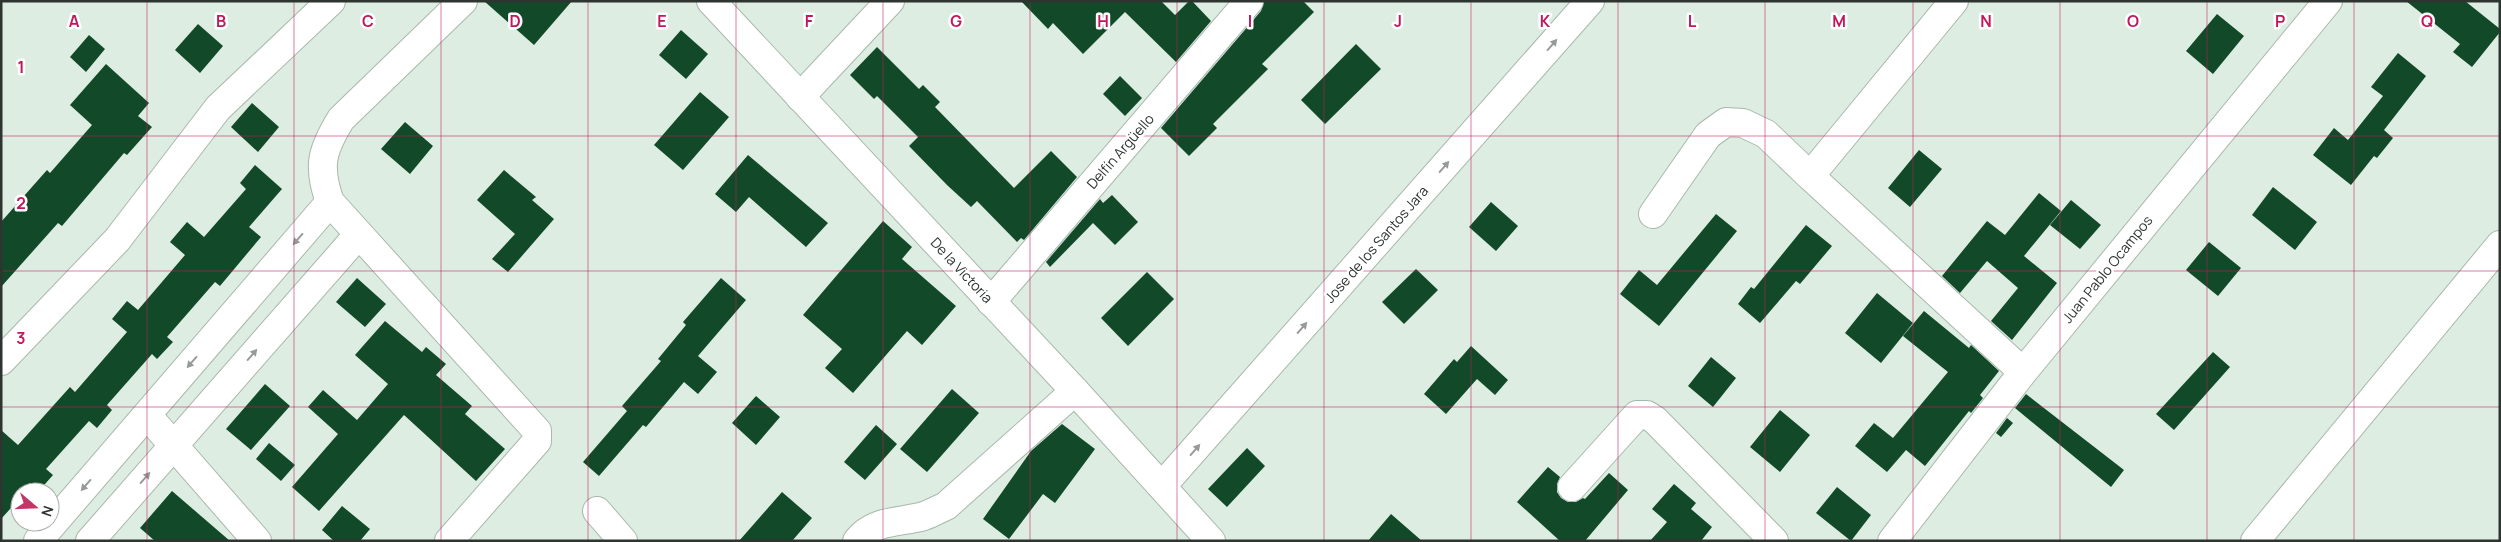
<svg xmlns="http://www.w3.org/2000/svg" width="2501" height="542" viewBox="0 0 2501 542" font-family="Manrope,sans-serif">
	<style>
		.building { fill: #124929 }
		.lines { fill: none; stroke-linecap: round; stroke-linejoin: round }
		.minor-casing { stroke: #a8b8ac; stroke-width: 30 }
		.major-casing { stroke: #a8b8ac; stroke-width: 30 }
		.minor { stroke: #fff; stroke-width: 28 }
		.major { stroke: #fff; stroke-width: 28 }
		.oneway { fill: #969a98 }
		.grid { fill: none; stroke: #c2185b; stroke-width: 1; stroke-opacity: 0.55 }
		.labels { text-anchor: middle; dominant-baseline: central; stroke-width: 5; stroke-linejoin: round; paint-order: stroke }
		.street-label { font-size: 14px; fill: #2e3430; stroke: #fff }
		.grid-label { font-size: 16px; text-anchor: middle; font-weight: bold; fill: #c2185b; stroke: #fff; stroke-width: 5; stroke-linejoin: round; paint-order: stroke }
	</style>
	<rect width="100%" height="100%" fill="#ddede1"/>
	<path class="building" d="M484,1H572L534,45Z
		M1021,1H1161L1175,15L1189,1H1192L1211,21L1176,62L1125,12L1083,54L1053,23L1048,29Z
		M1264,1H1303L1314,12L1262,64L1268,69L1213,124L1217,128L1189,156L1161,128L1261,11Z
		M2406,1H2465L2500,29V32L2472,67L2453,52L2460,44Z
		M2217,14L2244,36L2213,74L2186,51Z
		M198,24L223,46L200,73L175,50Z
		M681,30L708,54L686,79L659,55Z
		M89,35L105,49L86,72L70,57Z
		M1356,44L1381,69L1325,124L1301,100Z
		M877,47L919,89L923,85L940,102L935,107L1014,188L1051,151L1077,177L1024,240L1021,238L1017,242L977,201L971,207L947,185L909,146L918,137L877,96L874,99L850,75Z
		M2398,53L2426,76L2384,130L2393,138L2377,158L2374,156L2351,185L2313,155L2334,128L2348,140L2383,96L2371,87Z
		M106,64L149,103L138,116L152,127L127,155L124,153L62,226L58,223L1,287V222L47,170L50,173L92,125L70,105Z
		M1120,76L1142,98L1125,116L1103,94Z
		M700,92L729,117L683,170L654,145Z
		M252,103L279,127L258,152L231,127Z
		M405,122L433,146L410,174L381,149Z
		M1919,150L1942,169L1910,207L1888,188Z
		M748,155L828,223L806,247L749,197L736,212L715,194Z
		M255,165L282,189L249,227L261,237L220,286L215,282L167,337L173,342L157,359L152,354L107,405L112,410L97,428L89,421L46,469L53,475L38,492H20V498L1,519V430L18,445L70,387L75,392L127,332L112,319L127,301L138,310L185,255L170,242L187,222L204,237L246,189L240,183Z
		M504,170L536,197L532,200L554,219L508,272L492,259L515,234L477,200Z
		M2273,187L2317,222L2295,250L2252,215Z
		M2039,193L2061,211L2024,256L2057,283L2012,340L1991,321L2018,288L1987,261L1960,293L1942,276L1987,221L2005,235Z
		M1112,195L1138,222L1115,245L1093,223L1050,267L1046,262L1100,199L1103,203Z
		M2071,200L2101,225L2080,249L2050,225Z
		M1491,202L1518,226L1496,251L1469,227Z
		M1716,214L1737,231L1659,326L1620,294L1639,270L1657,285Z
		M883,221L912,247L902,259L956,306L922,345L907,331L853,393L825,368L842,349L803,315Z
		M1806,225L1832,246L1800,284L1796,281L1760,323L1738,304L1751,287L1754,289Z
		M2209,242L2241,268L2218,296L2186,270Z
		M1416,269L1438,290L1404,324L1382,302Z
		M1147,272L1174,299L1128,346L1101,318Z
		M357,278L386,304L365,327L336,302Z
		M721,278L746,300L698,356L717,372L698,394L684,382L646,427L643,425L599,476L583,462L627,411L622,406L661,361L658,359L686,325L683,322Z
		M1877,293L1913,323L1881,363L1845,333Z
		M1924,311L1969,348L1971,345L1999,371L1980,395L1983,398L1971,413L1969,411L1925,466L1906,450L1887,472L1855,446L1874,423L1893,438L1948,372L1903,336Z
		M385,321L422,352L426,347L446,364L436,375L472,406L465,414L505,449L476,481L404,415L319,511L292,487L338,434L308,407L323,390L357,420L388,384L355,355Z
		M1471,346L1508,380L1495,395L1477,379L1446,414L1424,394L1454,359L1457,362Z
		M2213,352L2230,367L2174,430L2156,414Z
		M1711,357L1736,378L1713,407L1688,386Z
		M265,384L290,406L251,450L226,429Z
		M952,389L979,413L927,472L900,449Z
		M2026,394L2124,470L2111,487L2015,408Z
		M756,396L780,417L756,445L732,423Z
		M1780,410L1810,435L1780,472L1750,447Z
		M2007,418L2013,423L2001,437L1996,433Z
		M1062,424L1095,449L1055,503L1043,494L1009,539L983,519L1031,451Z
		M876,425L897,444L865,480L844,462Z
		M269,443L295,465L281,481L256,459Z
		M1247,448L1265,466L1227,507L1208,489Z
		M1548,467L1560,477L1557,484V492L1561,498L1568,502H1576L1583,498L1585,499L1609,473L1628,490L1585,541H1560L1517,502Z
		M1674,484L1696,503L1691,509L1712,527L1701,541H1650L1667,522L1652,509Z
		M1837,487L1871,515L1851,541L1816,513Z
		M172,491L230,541H155L140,528Z
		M782,492L812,518L792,541H739Z
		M342,506L370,529L360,541H334L322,530Z
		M1391,514L1422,541H1368Z"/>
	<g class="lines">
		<g class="minor-casing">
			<path id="minor" d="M1954,1L1810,176L2023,372
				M800,97L890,1
				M1653,214L1708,135L1726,122L1743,123L1766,134L1810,176
				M991,302L1249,1
				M1,361L117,240L218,108L331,1
				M147,415L257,541
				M1162,486L1590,1
				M1572,487L1637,415H1647L1655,420L1774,541
				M597,511L623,541
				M38,541L330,202
				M90,541L359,234
				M449,541L537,441V431L330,202C317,166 322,150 341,119L463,1
				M857,541C874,519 900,523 924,516C932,513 939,509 946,506L1075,391
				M1892,541L2023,372L2328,1
				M2255,541L2500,245"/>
		</g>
		<g class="major-casing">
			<path id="major" d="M711,1L1075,391L1211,541"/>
		</g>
		<use href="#minor" class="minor"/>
		<use href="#major" class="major"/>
	</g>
	<defs><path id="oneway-solid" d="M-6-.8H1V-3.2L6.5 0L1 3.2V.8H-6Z" transform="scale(1.25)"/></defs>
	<g class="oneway">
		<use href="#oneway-solid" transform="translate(1552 45) rotate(-49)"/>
		<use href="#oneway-solid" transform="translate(1444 167) rotate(-49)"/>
		<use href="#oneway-solid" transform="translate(298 239) rotate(131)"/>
		<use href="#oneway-solid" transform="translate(1302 328) rotate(-49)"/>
		<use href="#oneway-solid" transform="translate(252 355) rotate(-49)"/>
		<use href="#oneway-solid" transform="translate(192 362) rotate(131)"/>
		<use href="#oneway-solid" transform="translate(1195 450) rotate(-49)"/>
		<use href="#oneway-solid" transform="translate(145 478) rotate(-49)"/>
		<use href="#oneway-solid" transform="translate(86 485) rotate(131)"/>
	</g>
	<path class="grid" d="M147,1V541M294,1V541M441,1V541M588,1V541M736,1V541M883,1V541M1030,1V541M1177,1V541M1324,1V541M1471,1V541M1618,1V541M1765,1V541M1913,1V541M2060,1V541M2207,1V541M2354,1V541M1,136H2500M1,271H2500M1,407H2500"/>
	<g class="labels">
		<g class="street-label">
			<text transform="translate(1120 151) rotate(-49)">Delfín Argüello</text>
			<text transform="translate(1376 244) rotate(-49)">Jose de los Santos Jara</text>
			<text transform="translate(2107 269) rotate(-51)">Juan Pablo Ocampos</text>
			<text transform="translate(962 270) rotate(47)">De la Victoria</text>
		</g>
	</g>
	<g class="grid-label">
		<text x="74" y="27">A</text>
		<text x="221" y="27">B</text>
		<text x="368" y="27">C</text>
		<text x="515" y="27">D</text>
		<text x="662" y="27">E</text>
		<text x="809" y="27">F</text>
		<text x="956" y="27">G</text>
		<text x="1103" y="27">H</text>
		<text x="1250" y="27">I</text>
		<text x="1398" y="27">J</text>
		<text x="1545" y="27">K</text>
		<text x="1692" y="27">L</text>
		<text x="1839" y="27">M</text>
		<text x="1986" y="27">N</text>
		<text x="2133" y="27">O</text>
		<text x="2280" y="27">P</text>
		<text x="2427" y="27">Q</text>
		<text x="21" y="73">1</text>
		<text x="21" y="209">2</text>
		<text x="21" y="344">3</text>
	</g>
	<rect width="2501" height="542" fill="none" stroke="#2e3430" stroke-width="5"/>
	<g transform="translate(35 507) rotate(109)"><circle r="24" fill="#ffffff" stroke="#abaeac"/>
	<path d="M0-4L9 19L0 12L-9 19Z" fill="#c23567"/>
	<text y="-8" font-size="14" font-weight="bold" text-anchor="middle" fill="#2e3430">N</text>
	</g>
</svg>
